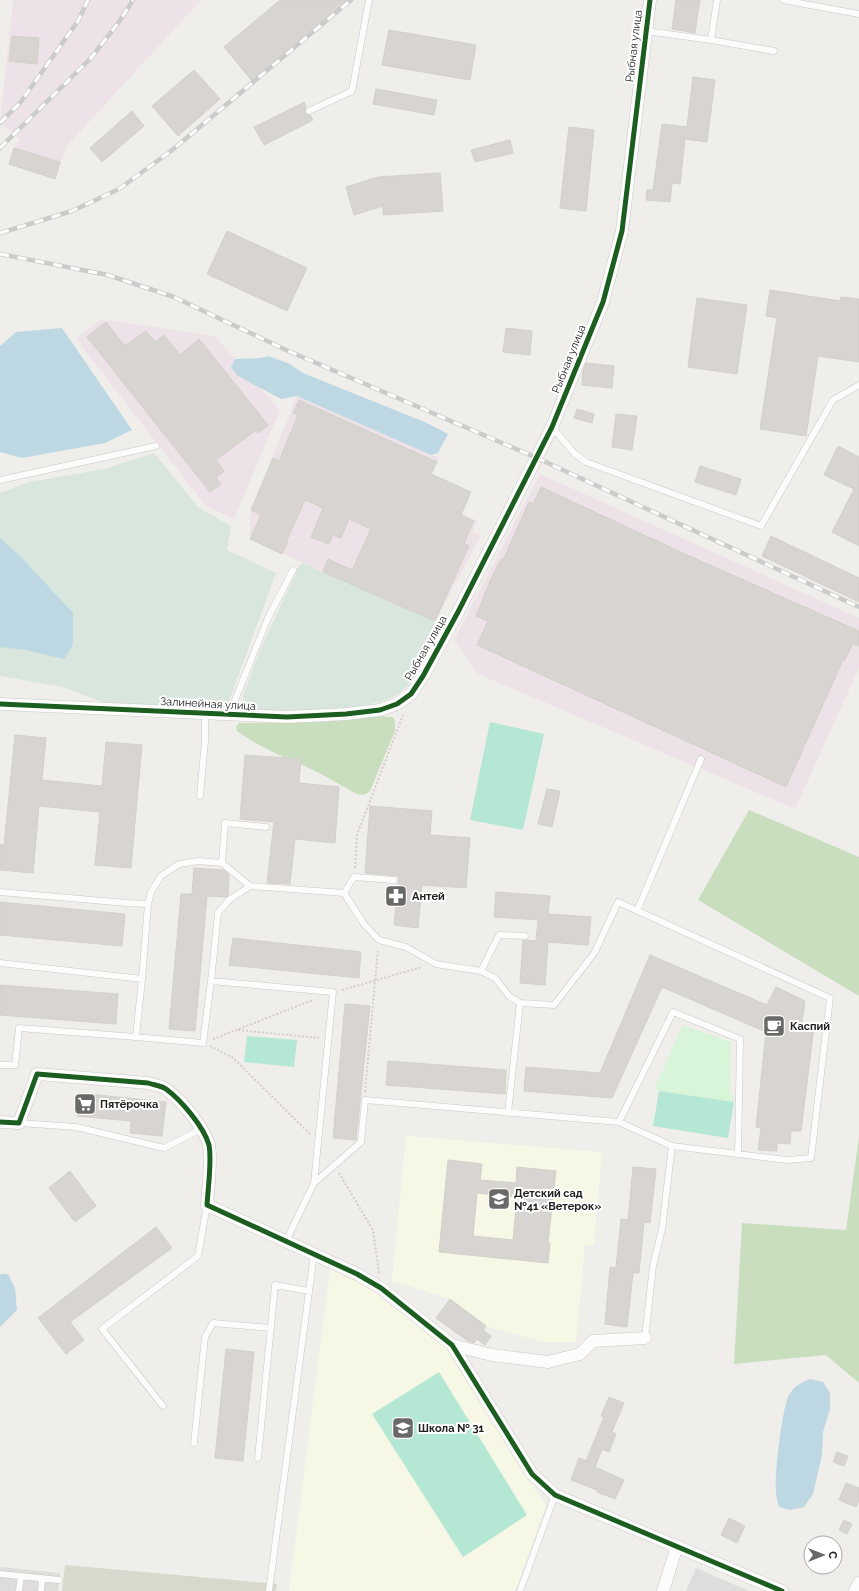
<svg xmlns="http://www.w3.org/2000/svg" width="859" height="1591" font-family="Raleway,sans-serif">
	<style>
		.residential { fill: #dfdddb }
		.industrial { fill: #ede2e8 }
		.education { fill: #f7f7e6 }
		.construction { fill: #d8d9cc }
		.forest { fill: #c8debf }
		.wetland { fill: #d8e6de }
		.park { fill: #d8f5da }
		.pitch { fill: #b5e7d5 }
		.water { fill: #bed8e3 }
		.building { fill: #d7d4d1; stroke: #d3d0cb; fill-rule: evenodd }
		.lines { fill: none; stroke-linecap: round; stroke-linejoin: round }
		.service-casing { stroke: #c8c8c6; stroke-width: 7 }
		.minor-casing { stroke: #c8c8c6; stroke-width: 13 }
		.path { stroke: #d8cbc8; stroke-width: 2; stroke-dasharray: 2 2; stroke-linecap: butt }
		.service { stroke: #fdfcfc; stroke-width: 6 }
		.minor { stroke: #fdfcfc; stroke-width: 12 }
		.rail-casing { stroke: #cbcbcb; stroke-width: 4.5 }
		.rail { stroke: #fff; stroke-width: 3; stroke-dasharray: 9; stroke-linecap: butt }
		.cycleway-casing { stroke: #fff; stroke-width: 8 }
		.cycleway { stroke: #1b5e20; stroke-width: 5 }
		.labels { text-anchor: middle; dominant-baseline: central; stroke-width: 4; stroke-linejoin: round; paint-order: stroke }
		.street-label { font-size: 11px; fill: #212121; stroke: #fff }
		.poi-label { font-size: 11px; font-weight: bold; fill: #212121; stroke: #fff; text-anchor: start }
	</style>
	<rect width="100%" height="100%" fill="#f0eeea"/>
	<!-- residential -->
	<path class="residential" d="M0,1567L60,1573L58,1591H0Z
		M696,1568L749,1591H686Z"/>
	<!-- industrial -->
	<path class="industrial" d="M13,0H201L67,146L55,179L9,164L14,148L20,139L0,123Z
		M101,319L215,336L280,410L234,519L206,506L76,339Z
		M297,396L439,458L422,496L478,521L473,531L481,536L435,621L250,539L251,510Z
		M540,474L859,618V668L795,809L478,674L454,640Z"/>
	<!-- education -->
	<path class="education" d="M406,1136L602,1152L594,1245H585L576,1342H543L486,1326L450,1299L392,1281Z
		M330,1269L353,1279L377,1294L447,1349L546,1506L515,1591H289Z"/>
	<!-- construction -->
	<path class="construction" d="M65,1565L277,1584L276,1591H62Z"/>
	<!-- forest -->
	<path class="forest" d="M375,716L393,717L395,721V731L370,791L364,795L357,794C342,786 326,776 311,769C285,758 259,747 237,731L236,727L239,723C285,723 330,723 375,716Z
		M749,810L859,857V996L698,900Z
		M859,1137V1383L826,1355L734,1364L742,1223L846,1230Z"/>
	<!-- wetland -->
	<path class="wetland" d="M154,453L198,507L231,526L227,550L276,573L229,701L226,705L221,707H160L107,704L63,687L0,676V493L29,482L104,469Z
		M303,563L435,621C428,642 418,681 398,694C373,710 309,711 278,710C269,710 256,712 248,707C243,704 243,699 244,693L261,648L299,566Z"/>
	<!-- park -->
	<path class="park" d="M683,1025L731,1042L730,1092L733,1096L734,1102L659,1091L655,1087Z"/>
	<!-- pitch -->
	<path class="pitch" d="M490,722L544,734L523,830L470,820Z
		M247,1036L297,1040L294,1067L244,1062Z
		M659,1091L734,1102L728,1138L653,1126Z
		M439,1372L527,1515L463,1557L372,1414Z"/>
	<!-- water -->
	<path class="water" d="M62,328L132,430L105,443L22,458L0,452V346L16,332Z
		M268,356L288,363L303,373L427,423L448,434L438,453L431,455L297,396L281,399L238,376L231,367L235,359L261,358Z
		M0,538L22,558L73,613V645L64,659L26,650L0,647Z
		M1,1274H8L15,1288L17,1310L0,1327V1276Z
		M810,1379L823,1382L830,1393V1409L823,1432L822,1455L813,1494L804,1507L790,1510L779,1507C778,1502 776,1497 776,1492C774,1477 782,1407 789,1395C794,1386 800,1383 810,1379Z"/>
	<!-- building -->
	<path class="building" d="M280,0H349L252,81L224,47Z
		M676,0H700L695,33L672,29Z
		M389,30L476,45L470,80L382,65Z
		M12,36L39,38L37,64L9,61Z
		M194,70L220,99L178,136L152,106Z
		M693,77L715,80L707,142L685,139L680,184L672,183L670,202L646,200L647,190H653L662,124L687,127Z
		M376,89L437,100L434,115L373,104Z
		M304,102L306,107L305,110V113L310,115L313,120L264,145L254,127Z
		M132,111L144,126L102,162L90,148Z
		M569,127L594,130L586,211L560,208Z
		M510,140L513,153L475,162L471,150Z
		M14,148L60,162L55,179L9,164Z
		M440,173L443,211L383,215V206L354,215L346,187L378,177Z
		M227,231L307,268L287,311L207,274Z
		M770,290L840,301L841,297L859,299V362L818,356L806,436L760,429L777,318L766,316Z
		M697,298L747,305L737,374L688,367Z
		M106,322L125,346L146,331L155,342L164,335L180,355L199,339L268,425L258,433L256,430L216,460L224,471L216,478L221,484L210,492L87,337Z
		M506,328L532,331L530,355L503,352Z
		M586,363L614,366L612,388L582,385L583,371Z
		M299,400L437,462L431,474L471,492L461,515L474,521L464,543L469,546L435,621L323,572L328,559L352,570L371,529L349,519L341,538L333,535L329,544L311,537L323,508L305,500L286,542H288L282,554L250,539L261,515L251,510L273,458L279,461L298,415L293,413Z
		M577,409L594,414L592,423L574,418Z
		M616,414L637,416L632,450L612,447Z
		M838,446L859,457V546L832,532L854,489L824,475Z
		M700,466L741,479L736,495L695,482Z
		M541,487L685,554L859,631V646L853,643L845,660H843L786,787L477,645L488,621L476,616L490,581L501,559L503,560L529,502L533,504Z
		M771,536L859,578V602L762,556Z
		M15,735L46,738L42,780L102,786L106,742L142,745L131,868L95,865L100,812L39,806L33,873L0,870V844L4,845Z
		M245,755L301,759L299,783L339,787L335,843L295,839L290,884L267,883L274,822L240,819Z
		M547,789L560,791L552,827L538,824Z
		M370,806L432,811L430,835L470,838L466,888L422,885L418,928L394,925L399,876L365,873Z
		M194,868L224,870L229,875L228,896L226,897L207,896L195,1031L169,1029L181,894H192Z
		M496,892L550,896L548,914L591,917L588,945L548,942L545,985L520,983L523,940L536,941L538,920L494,917Z
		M0,902L125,914L122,946L0,935Z
		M233,938L361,952L359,978L229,965Z
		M650,955L767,1005L776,987L805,1001L802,1023L814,1027L801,1131H791L790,1144L777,1143V1151L758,1150L761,1128L756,1127L766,1032L662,987L612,1098L524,1091L526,1067L600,1073Z
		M0,985L118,994L116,1024L0,1015Z
		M345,1004L370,1006L356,1140L333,1138Z
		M388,1061L506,1070L505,1094L386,1085Z
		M79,1093L166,1102L162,1136L130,1133L131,1121L77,1116Z
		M448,1160L482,1164L480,1180L516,1183L517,1167L556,1171L548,1243H550L548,1263L439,1252ZM477,1193L517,1197L513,1240L473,1236Z
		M633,1167L656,1169L650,1223L644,1222L639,1273H633L627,1327L605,1324L610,1267L616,1268L621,1219L628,1220Z
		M70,1171L96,1206L75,1222L49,1188Z
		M156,1227L172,1248L70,1322L84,1340L66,1354L38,1318Z
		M450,1299L486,1326L483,1330L491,1336L485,1345L477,1339L474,1343L468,1341L436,1318Z
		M226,1349L254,1352L243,1461L215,1458Z
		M609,1397L624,1403L612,1432L616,1434L609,1452L602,1449L595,1467L624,1480L615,1499L597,1492V1490L571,1480L579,1458L586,1461L604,1417L601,1416Z
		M837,1452L848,1456L844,1466L833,1462Z
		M846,1483L859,1488V1500L856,1507L839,1500Z
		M729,1518L745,1526L737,1543L721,1535Z
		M844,1520L852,1524L847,1534L839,1530Z"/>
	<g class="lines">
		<!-- service casing -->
		<g class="service-casing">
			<path id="service" d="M783,0L859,14
				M646,31L711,40L717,0
				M711,40L774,51
				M309,111L352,91L369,0
				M552,427L575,454L586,462L761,526L833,400L859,385
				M0,480L156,446
				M229,715L268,618L293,570
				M200,796L205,741V714
				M222,863L225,823L266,827
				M0,892L127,903L148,904
				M344,893L354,877L394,880
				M637,911L701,759
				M0,963L142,979L148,904L151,892L161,876L179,864L199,861L222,863L250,886L344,893L364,924L379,940L406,947L436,964L481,971L495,978L509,996L520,1003L554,1005L595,952L618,902L830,998L811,1158L787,1160L738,1154
				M481,971L499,935L525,936
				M211,981L218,913L229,900L250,886
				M136,1037L203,1043L211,981L333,992L314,1183
				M0,1065H15L19,1028L136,1037L142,979
				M508,1113L520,1003
				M619,1122L673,1012L740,1039L738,1154L672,1146
				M19,1123L76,1127L164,1148L201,1129
				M286,1241L314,1183L361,1142L365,1100L619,1122L672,1146L662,1229L653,1266L645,1338
				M163,1406L102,1329L198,1256L207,1205
				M194,1443L205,1337L213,1323L271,1328
				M258,1458L275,1285L309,1291
				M0,1574L59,1580
				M19,1591L21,1576
				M41,1591L42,1578
				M269,1591L314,1254
				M520,1591L555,1495"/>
		</g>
		<!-- minor casing -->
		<g class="minor-casing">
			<path id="minor" d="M0,704L287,717L346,714L380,710L397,704L411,694L423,676L458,612L552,427L603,302L622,231L650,0
				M0,1122L19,1123L37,1074L148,1083C154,1085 162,1086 166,1089C181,1100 204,1127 209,1145C212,1161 208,1188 207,1205L357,1274L381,1288L452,1345L532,1474L555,1495L782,1591
				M452,1345L492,1355L548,1362L580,1354L593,1341L645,1338
				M663,1591L677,1546
				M855,1591L859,1583"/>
		</g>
		<!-- path -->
		<path class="path" d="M355,868L357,835L403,715
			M342,990L422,967
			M238,1030L319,1038
			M213,1039L313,1000
			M210,1046L233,1058L310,1134
			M365,1092L378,949
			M339,1173L373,1230L379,1273"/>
		<!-- service -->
		<use href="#service" class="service"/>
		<!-- minor -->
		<use href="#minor" class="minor"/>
		<!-- rail casing -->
		<g class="rail-casing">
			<path id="rail" d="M0,123L20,103L78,21L88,0
				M0,148L91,58L119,22L133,0
				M0,233L72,211L119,189L171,151L351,0
				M0,254L108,275L174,297L286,350L537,458L859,607"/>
		</g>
		<!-- rail -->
		<use href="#rail" class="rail"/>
		<!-- cycleway casing -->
		<g class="cycleway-casing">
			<path id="cycleway" d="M0,704L287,717L346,714L380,710L397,704L411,694L423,676L458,612L552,427L603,302L622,231L650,0
				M0,1122L19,1123L37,1074L148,1083C154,1085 162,1086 166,1089C181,1100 204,1127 209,1145C212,1161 208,1188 207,1205L357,1274L381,1288L452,1345L532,1474L555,1495L782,1591"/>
		</g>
		<!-- cycleway -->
		<use href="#cycleway" class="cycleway"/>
	</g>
	<!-- icons -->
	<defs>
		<g id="pharmacy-square" transform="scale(1.15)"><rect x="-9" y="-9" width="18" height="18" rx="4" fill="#696967" stroke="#fff"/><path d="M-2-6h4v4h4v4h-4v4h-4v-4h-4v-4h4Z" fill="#fff"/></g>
		<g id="cafe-square" transform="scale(1.15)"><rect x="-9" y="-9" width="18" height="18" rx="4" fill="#696967" stroke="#fff"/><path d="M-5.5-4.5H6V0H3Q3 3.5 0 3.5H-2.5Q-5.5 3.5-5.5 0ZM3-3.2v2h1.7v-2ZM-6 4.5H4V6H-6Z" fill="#fff"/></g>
		<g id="supermarket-square" transform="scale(1.15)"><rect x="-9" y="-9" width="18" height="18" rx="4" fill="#696967" stroke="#fff"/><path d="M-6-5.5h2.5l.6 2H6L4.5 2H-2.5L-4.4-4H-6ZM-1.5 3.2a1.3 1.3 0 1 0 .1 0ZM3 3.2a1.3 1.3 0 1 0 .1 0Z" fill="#fff"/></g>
		<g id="school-square" transform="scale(1.15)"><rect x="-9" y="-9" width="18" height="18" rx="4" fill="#696967" stroke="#fff"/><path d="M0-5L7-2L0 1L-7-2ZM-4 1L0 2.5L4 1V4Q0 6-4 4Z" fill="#fff"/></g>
	</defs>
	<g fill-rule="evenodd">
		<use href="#pharmacy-square" x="396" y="896"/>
		<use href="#cafe-square" x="774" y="1026"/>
		<use href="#supermarket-square" x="85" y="1104"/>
		<use href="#school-square" x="499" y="1199"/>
		<use href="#school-square" x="403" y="1428"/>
	</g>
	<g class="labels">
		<!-- street labels -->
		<g class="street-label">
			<text transform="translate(634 46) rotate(-83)">Рыбная улица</text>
			<text transform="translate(569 359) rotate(-68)">Рыбная улица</text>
			<text transform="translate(426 648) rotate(-60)">Рыбная улица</text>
			<text transform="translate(208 704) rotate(3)">Залинейная улица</text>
		</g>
		<!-- poi labels -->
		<g class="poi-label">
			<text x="412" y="896">Антей</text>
			<text x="790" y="1026">Каспий</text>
			<text x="100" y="1104">Пятёрочка</text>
			<text x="514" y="1193">Детский сад<tspan x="514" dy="13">№41 «Ветерок»</tspan></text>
			<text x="418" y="1428">Школа № 31</text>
		</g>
	</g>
	<!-- north arrow -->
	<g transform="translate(823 1555) rotate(90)"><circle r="19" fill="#ffffff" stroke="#a6a6a6"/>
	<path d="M0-3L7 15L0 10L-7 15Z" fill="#696967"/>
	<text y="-6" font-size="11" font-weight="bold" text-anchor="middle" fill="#212121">С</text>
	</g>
</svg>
